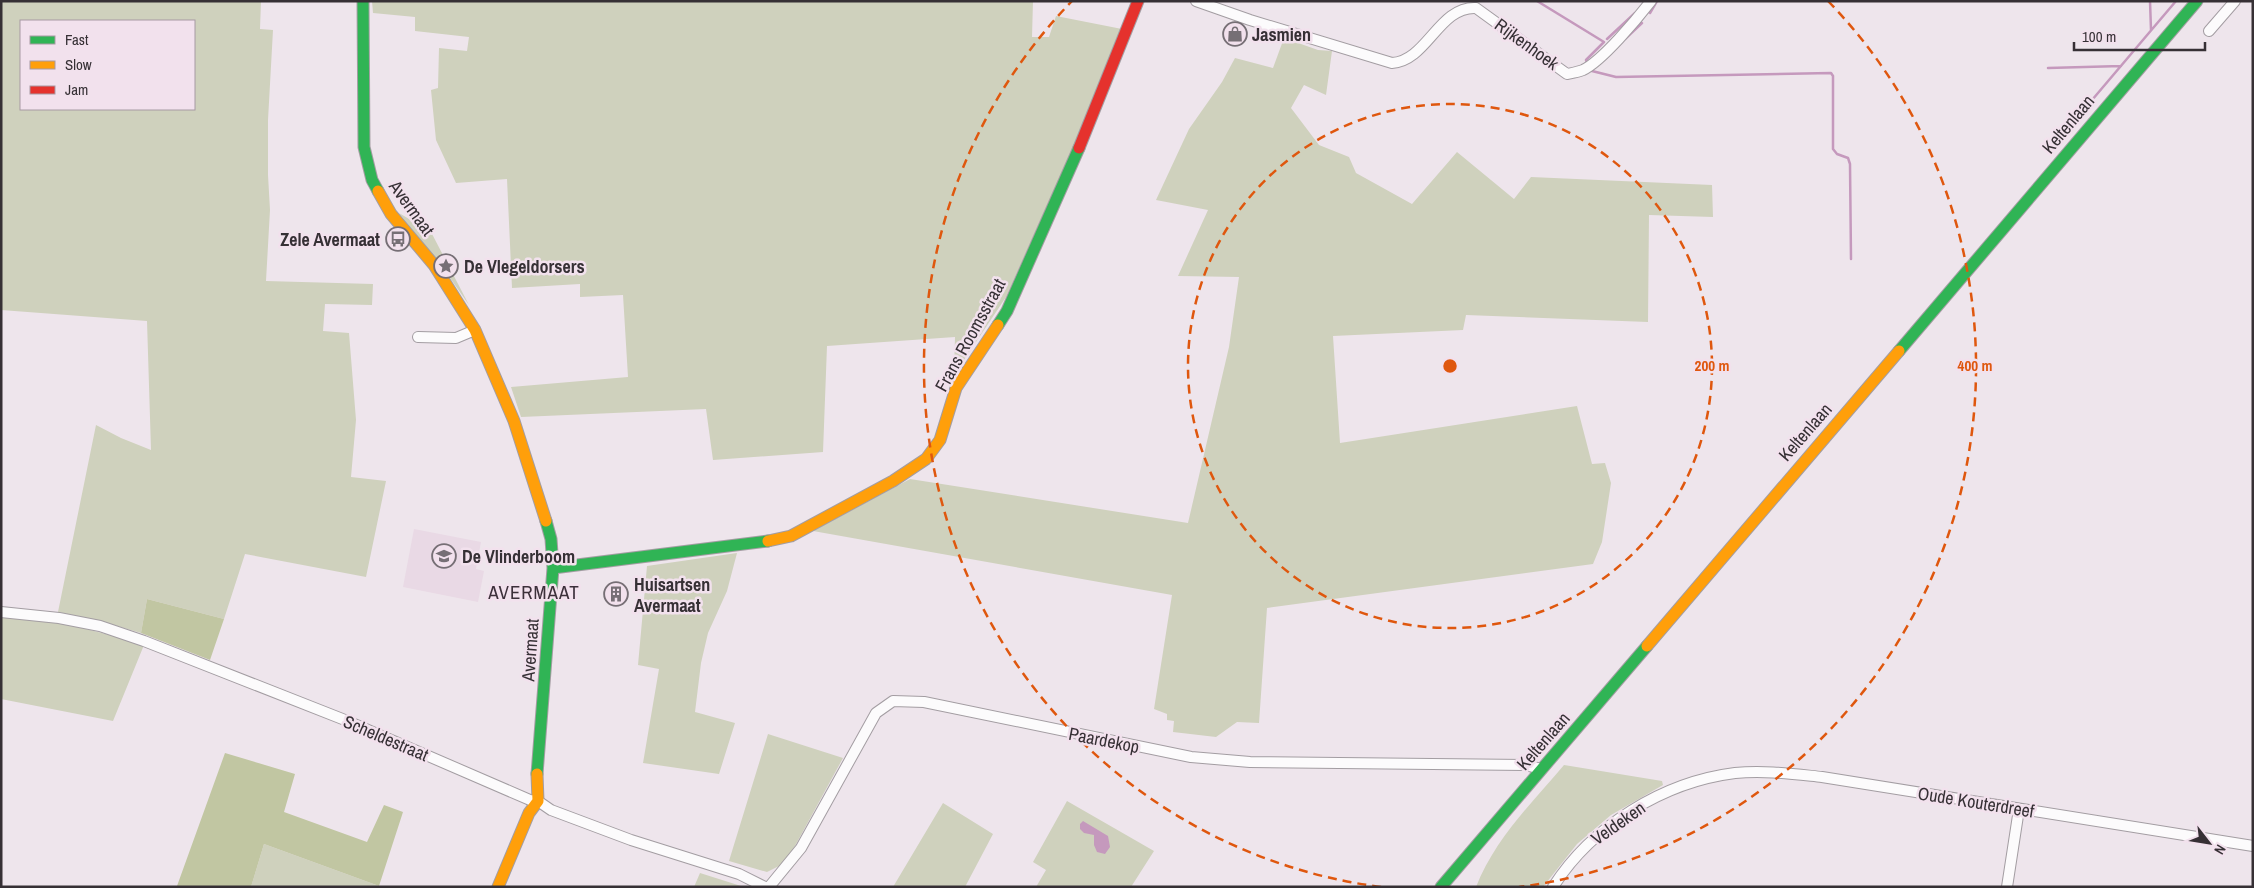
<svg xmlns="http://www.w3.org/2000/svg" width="2254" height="888" font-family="'Archivo Narrow',sans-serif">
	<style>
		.built { fill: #e9d9e5 }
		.green { fill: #cfd1bd; fill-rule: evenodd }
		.forest { fill: #c1c6a2 }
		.water { fill: #c599bd }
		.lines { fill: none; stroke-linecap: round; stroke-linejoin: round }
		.stream { stroke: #c599bd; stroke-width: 2.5 }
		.street-casing { stroke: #a39da2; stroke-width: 12 }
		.fast-casing { stroke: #a39da2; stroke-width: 13 }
		.slow-casing { stroke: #a39da2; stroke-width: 13 }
		.jam-casing { stroke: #a39da2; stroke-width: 13 }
		.street { stroke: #fcfbfc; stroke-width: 10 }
		.fast { stroke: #30b455; stroke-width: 11 }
		.slow { stroke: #ff9f0a; stroke-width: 11 }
		.jam { stroke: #e5322d; stroke-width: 11 }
		.ring { fill: none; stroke: #df570e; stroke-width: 2.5; stroke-dasharray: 9 6 }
		.labels { text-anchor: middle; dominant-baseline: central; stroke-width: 5; stroke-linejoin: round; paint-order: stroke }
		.poi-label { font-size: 18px; font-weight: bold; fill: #363035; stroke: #f2e1ed; text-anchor: start }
		.street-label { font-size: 18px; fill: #363035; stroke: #f2e1ed }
		.neighbourhood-label { font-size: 19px; letter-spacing: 1px; fill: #3c303a; stroke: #f2e1ed }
		.centre { fill: #df570e; stroke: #f2e1ed; stroke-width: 2.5 }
		.ring-label { font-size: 15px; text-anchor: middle; font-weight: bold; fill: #df570e; stroke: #f2e1ed; stroke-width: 5; stroke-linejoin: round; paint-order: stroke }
	</style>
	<rect width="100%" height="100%" fill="#eee5ec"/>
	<!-- built -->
	<path class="built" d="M414,529L481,542L476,569L484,571L478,602L403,587Z"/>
	<!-- green -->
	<path class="green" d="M1,1H261L260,29L273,30L268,120V175L270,210L266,281L373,284L372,305L325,304L323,331L349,333L356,420L351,477L386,481L366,577L245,554L224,619L147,599L141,633L100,621L58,612L96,425L121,438L151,450L147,321L1,310ZM21,21H194V109H21Z
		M372,1H1033L1032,37H1049L1056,16L1122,29L1081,130L1006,297L954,375L955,337L827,346L823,452L713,460L706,409L521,417L511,387L628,377L623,295L580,297V284L512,288L507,179L456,183L436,140L431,90L438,88L439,48L467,51L469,37L415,31V17L373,13Z
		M1284,38L1318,50L1332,51L1326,95L1304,85L1291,108L1319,145L1349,157L1356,173L1412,204L1457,152L1514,199L1531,177L1712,185L1713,217L1649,215L1648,322L1466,315L1463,330L1333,336L1340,443L1577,406L1592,464L1605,463L1611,483L1602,542L1593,564L1267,608L1259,723L1237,722L1216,737L1173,732L1174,721L1167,720V714L1154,709L1172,595L813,531L910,479L1188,523L1229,347L1239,277L1178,276L1208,210L1156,200L1189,129L1222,82L1235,58L1273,68Z
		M399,213L431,232L469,305L441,265Z
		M737,553L727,591L708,633L701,663L695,712L735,723L719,774L643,763L659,669L638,665L647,566Z
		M1,617C52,618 96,631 144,645L113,721L1,699Z
		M768,734L843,758L789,857L779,866L767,872L729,861Z
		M1564,765L1662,781L1663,785L1611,815L1577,844L1543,887H1476C1495,839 1531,804 1564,765Z
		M1067,801L1154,851L1131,887H1036L1046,870L1033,862Z
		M943,803L993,834L965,887H893Z
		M264,844L379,886V887H251Z
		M700,873L741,886L742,887H694Z"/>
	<!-- forest -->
	<path class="forest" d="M147,599L224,619L210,660L141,633Z
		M225,753L295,774L284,812L367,842L384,805L403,812L379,886L264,844L251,887L177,886Z"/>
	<!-- water -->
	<path class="water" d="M1083,821L1108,836L1110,847L1105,854L1097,852L1094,845V835L1084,833L1080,829V824Z"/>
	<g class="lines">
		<!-- stream -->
		<path class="stream" d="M1537,1L1604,42L1586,60L1587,63
			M2150,1L2151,30
			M1650,13L1657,1
			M1607,39L1635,13
			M1625,39L1642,23
			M2048,68L2121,66
			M1592,71L1616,77L1831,73L1833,76V149L1837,154L1848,158L1850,164L1851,259
			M2081,113L2176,1"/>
		<!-- street casing -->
		<g class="street-casing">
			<path id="street" d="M1196,1L1250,20L1392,63C1427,61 1439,6 1476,8L1567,74C1572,73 1578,72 1583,70C1602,61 1637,19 1651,1
				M2209,31L2235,1
				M418,337L456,338L475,330
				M1,612L59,618L100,626L144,641L345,720L530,800L538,801L551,810L631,840L739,874L765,887
				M769,887L801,848L876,713L893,701L924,702L1191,757L1250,762L1525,765L1542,769
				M1553,887C1592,826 1663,782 1735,773C1764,770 1793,774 1822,777L2253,846
				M2007,887L2019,809"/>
		</g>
		<!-- fast casing -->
		<g class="fast-casing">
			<path id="fast" d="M363,1L364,147L372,180L378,191
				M998,325L1007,311L1079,148
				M1899,351L2197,1
				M553,568L768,541
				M537,774L553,568L551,539L546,521
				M1441,887L1647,646"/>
		</g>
		<!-- slow casing -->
		<g class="slow-casing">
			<path id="slow" d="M378,191L391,214L434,265L475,330L514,421L546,521
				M768,541L791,536L893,481L926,459L940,440L956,388L998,325
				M1647,646L1899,351
				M498,887L529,813L538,801L537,774"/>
		</g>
		<!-- jam casing -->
		<g class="jam-casing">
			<path id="jam" d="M1079,148L1138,1"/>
		</g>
		<!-- street -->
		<use href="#street" class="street"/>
		<!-- fast -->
		<use href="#fast" class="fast"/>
		<!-- slow -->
		<use href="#slow" class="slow"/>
		<!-- jam -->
		<use href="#jam" class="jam"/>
	</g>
	<!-- distance rings -->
	<g class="ring">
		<circle cx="1450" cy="366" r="262"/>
		<path d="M1381 887A525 525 0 0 1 1072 1M1828 1A525 525 0 0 1 1519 887"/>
	</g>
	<!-- icons -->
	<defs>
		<g id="shop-ring" transform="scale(1.25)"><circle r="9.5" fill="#f2e1ed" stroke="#766f75" stroke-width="1.5"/><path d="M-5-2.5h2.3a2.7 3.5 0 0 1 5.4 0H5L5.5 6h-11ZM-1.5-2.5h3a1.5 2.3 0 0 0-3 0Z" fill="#766f75"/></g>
		<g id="bus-ring" transform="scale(1.25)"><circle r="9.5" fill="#f2e1ed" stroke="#766f75" stroke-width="1.5"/><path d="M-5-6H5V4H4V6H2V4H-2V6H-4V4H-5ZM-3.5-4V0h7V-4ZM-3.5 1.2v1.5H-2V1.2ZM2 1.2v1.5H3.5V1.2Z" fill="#766f75"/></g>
		<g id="sight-ring" transform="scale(1.25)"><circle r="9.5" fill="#f2e1ed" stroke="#766f75" stroke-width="1.5"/><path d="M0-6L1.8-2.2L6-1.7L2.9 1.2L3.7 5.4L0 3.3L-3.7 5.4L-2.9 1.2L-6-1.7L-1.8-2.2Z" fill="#766f75"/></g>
		<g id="school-ring" transform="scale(1.25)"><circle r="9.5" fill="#f2e1ed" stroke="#766f75" stroke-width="1.5"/><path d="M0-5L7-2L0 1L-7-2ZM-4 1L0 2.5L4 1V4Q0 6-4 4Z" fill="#766f75"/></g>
		<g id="building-ring" transform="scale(1.25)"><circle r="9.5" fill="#f2e1ed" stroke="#766f75" stroke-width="1.5"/><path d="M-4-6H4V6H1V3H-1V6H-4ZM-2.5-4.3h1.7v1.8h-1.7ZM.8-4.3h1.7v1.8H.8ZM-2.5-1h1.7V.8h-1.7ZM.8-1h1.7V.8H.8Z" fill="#766f75"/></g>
	</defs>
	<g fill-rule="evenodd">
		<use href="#shop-ring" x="1235" y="34"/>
		<use href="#bus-ring" x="398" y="239"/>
		<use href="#sight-ring" x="446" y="266"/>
		<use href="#school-ring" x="444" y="556"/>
		<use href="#building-ring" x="616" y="594"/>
	</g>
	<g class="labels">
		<!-- poi labels -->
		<g class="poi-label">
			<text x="1252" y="34">Jasmien</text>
			<text x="380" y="239" text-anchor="end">Zele Avermaat</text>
			<text x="464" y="266">De Vlegeldorsers</text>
			<text x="462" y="556">De Vlinderboom</text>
			<text x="634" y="584">Huisartsen<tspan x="634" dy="21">Avermaat</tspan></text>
		</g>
		<!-- street labels -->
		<g class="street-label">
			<text transform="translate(1527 44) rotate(36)">Rijkenhoek</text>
			<text transform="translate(2068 124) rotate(-50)">Keltenlaan</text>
			<text transform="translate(412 208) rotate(54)">Avermaat</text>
			<text transform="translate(970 335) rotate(-61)">Frans Roomsstraat</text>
			<text transform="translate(1805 432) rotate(-49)">Keltenlaan</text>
			<text transform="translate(530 650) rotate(-86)">Avermaat</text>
			<text transform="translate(386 738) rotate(23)">Scheldestraat</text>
			<text transform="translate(1104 740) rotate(11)">Paardekop</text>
			<text transform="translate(1543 741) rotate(-49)">Keltenlaan</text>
			<text transform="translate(1976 802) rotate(9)">Oude Kouterdreef</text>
			<text transform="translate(1618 823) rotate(-35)">Veldeken</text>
		</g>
		<!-- neighbourhood labels -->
		<g class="neighbourhood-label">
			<text x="534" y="592">AVERMAAT</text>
		</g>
	</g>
	<circle cx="1450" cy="366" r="8" class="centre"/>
	<g class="ring-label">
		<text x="1712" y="371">200 m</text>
		<text x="1975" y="371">400 m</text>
	</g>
	<!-- border -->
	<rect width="2254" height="888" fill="none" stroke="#363035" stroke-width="5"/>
	<!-- legend -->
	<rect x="20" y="20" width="175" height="90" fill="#f2e1ed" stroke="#a79aa3"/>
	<rect x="30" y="36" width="25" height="8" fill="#30b455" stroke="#a79aa3"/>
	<text x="65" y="45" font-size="15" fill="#363035">Fast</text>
	<rect x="30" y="61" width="25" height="8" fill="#ff9f0a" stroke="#a79aa3"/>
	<text x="65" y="70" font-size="15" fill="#363035">Slow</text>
	<rect x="30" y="86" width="25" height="8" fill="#e5322d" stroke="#a79aa3"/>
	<text x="65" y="95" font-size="15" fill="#363035">Jam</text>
	<!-- north arrow -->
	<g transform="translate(2209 843) rotate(121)" stroke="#f2e1ed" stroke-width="4" paint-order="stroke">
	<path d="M0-4L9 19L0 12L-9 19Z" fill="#363035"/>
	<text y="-8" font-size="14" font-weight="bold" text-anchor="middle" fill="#363035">N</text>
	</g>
	<!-- scale -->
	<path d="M2074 42v8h131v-8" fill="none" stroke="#363035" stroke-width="2.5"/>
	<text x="2082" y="42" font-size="15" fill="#363035" stroke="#f2e1ed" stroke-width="4" paint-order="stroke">100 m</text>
</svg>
